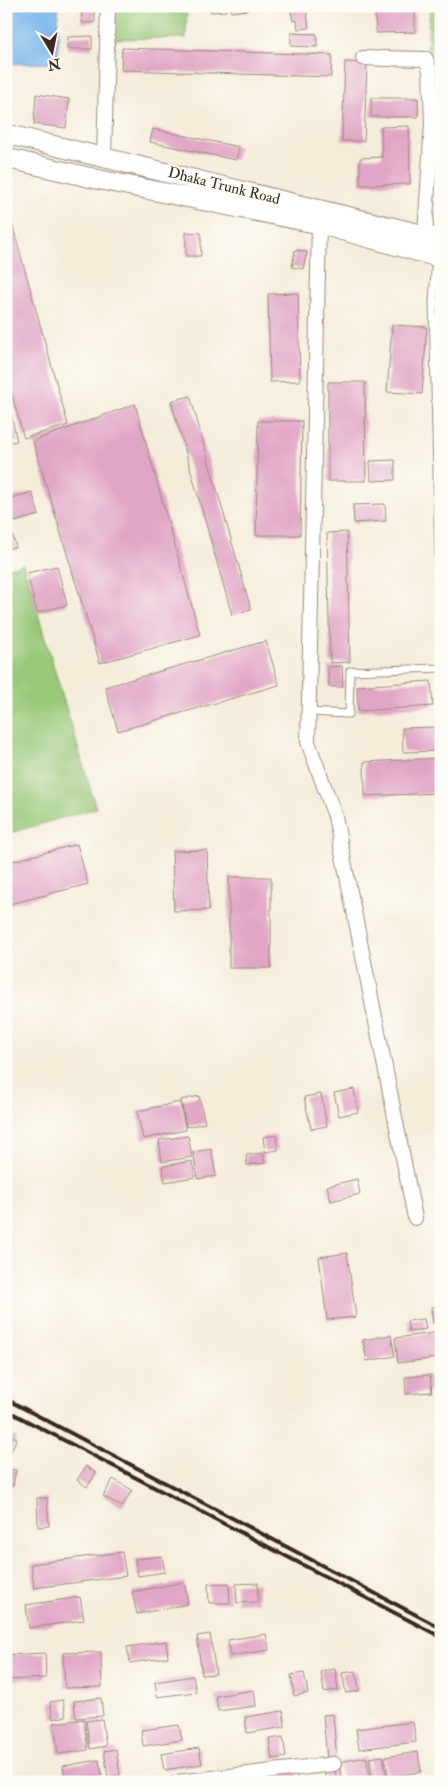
<svg xmlns="http://www.w3.org/2000/svg" width="447" height="1788" font-family="'IM FELL Double Pica',serif">
	<style>
		.green { fill: #98c878; stroke: #6a794b }
		.water { fill: #77b5ea; stroke: #597084 }
		.building { fill: #e1a5c5 }
		.lines { fill: none; stroke-linecap: round; stroke-linejoin: round }
		.lane-casing { stroke: #988c7c; stroke-width: 9 }
		.street-casing { stroke: #988c7c; stroke-width: 16 }
		.secondary-casing { stroke: #988c7c; stroke-width: 21 }
		.lane { stroke: #fff; stroke-width: 7 }
		.street { stroke: #fff; stroke-width: 14 }
		.secondary { stroke: #fff; stroke-width: 19 }
		.rail { stroke: #3b2a1e; stroke-width: 4 }
		.labels { text-anchor: middle; dominant-baseline: central; stroke-width: 4; stroke-linejoin: round; paint-order: stroke }
		.street-label { font-size: 15px; fill: #3b2a1e; stroke: #fdfcf7 }
	</style>
	<rect width="100%" height="100%" fill="#fdfcf7"/>
	<filter id="ink" filterUnits="userSpaceOnUse"><feTurbulence type="fractalNoise" baseFrequency=".02" numOctaves="2"/><feDisplacementMap in="SourceGraphic" scale="10" xChannelSelector="R" yChannelSelector="G"/><feConvolveMatrix kernelMatrix="1 2 1 2 8 2 1 2 1" color-interpolation-filters="sRGB"/></filter>
	<filter id="wash" filterUnits="userSpaceOnUse"><feTurbulence type="fractalNoise" baseFrequency=".0096" numOctaves="4" result="noise"/><feDisplacementMap in="SourceGraphic" scale="20" xChannelSelector="R" yChannelSelector="G"/><feGaussianBlur stdDeviation="1.12" result="paint"/><feColorMatrix in="noise" values="0 0 0 0 0 0 0 0 0 0 0 0 0 0 0 0 0 1.4 0 .05"/><feComposite in="paint" operator="in"/></filter>
	<g filter="url(#wash)">
		<rect width="100%" height="100%" fill="#f5edda"/>
		<!-- green -->
		<path class="green" d="M114,6H187L186,38L113,39Z
			M430,6H441V100L424,99Z
			M23,564L96,808L6,834V569Z"/>
		<!-- water -->
		<path class="water" d="M6,6H58V63L6,64Z"/>
		<g id="blocks">
			<!-- building -->
			<path class="building" d="M81,6H94L95,22L82,23Z
				M190,6H205V8L190,9Z
				M210,6H226V11L211,12Z
				M231,6H248L249,10L231,12Z
				M290,6H306L309,28L298,29L297,20L293,21Z
				M415,11V32L376,33L375,13Z
				M291,33L317,34V47L291,46Z
				M92,36V49H67L68,37Z
				M122,48L332,55L331,77L121,70Z
				M345,62L367,63L364,141H342Z
				M36,94L69,99L66,128L34,124Z
				M371,98H418V117H371Z
				M409,126L410,184L360,185V158L382,157L381,127Z
				M153,129L239,147L236,160L150,142Z
				M9,213L68,425L24,438L6,375V214Z
				M186,232L201,233V256H186Z
				M295,250L307,252L303,269L292,267Z
				M298,293L300,381L270,382L268,294Z
				M392,325L427,327L422,394L387,392Z
				M328,382H365L366,481H328Z
				M190,396L251,609L232,615L171,401Z
				M135,404L200,635L100,663L33,441Z
				M11,415L17,441L6,443V416Z
				M258,421H302L300,535H256Z
				M395,460V480L371,481L370,461Z
				M32,492L39,515L14,522L7,499Z
				M385,504L386,521L354,523L353,505Z
				M6,513L16,547L6,549Z
				M347,532L350,662L330,663L327,533Z
				M57,566L67,605L37,613L27,573Z
				M266,641L279,685L118,731L105,687Z
				M342,666L343,687H329L328,667Z
				M431,681L433,706L358,711L357,686Z
				M441,727V751L403,752L402,728Z
				M441,758V793L365,796L364,762Z
				M77,844L88,884L6,905V863Z
				M207,850L209,910L174,911L172,851Z
				M229,877H271V968H229Z
				M354,1089L358,1112L339,1116L334,1093Z
				M321,1094L327,1126L311,1129L304,1097Z
				M199,1096L205,1123L186,1127L181,1100Z
				M180,1102L186,1130L143,1139L137,1111Z
				M276,1135L278,1150L265,1152L263,1137Z
				M188,1136L192,1157L162,1162L159,1140Z
				M211,1149L216,1176L198,1179L193,1152Z
				M263,1153L265,1163L247,1165L246,1155Z
				M441,1155V1183H440L435,1156Z
				M192,1161L195,1177L165,1182L162,1166Z
				M357,1179L360,1194L331,1201L327,1186Z
				M347,1253L356,1317L327,1320L319,1257Z
				M435,1285H441V1302H438Z
				M441,1306V1321L433,1323L431,1307Z
				M424,1319L426,1329L409,1332L407,1321Z
				M434,1333L437,1358L398,1363L395,1338Z
				M391,1335L395,1356L367,1361L363,1340Z
				M430,1375L432,1392L406,1394L405,1377Z
				M6,1433L17,1438L10,1453L6,1452Z
				M86,1466L96,1473L87,1487L77,1480Z
				M6,1468L16,1470L13,1486L6,1485Z
				M113,1479L132,1490L122,1507L103,1496Z
				M37,1498H47L49,1526L38,1527Z
				M122,1552L126,1576L34,1588L31,1564Z
				M162,1556L165,1572L138,1576L135,1559Z
				M184,1582L188,1604L137,1614L132,1592Z
				M229,1583L230,1603H209L208,1584Z
				M258,1583V1602L237,1603L236,1584Z
				M80,1597L84,1620L29,1628L26,1605Z
				M210,1634L216,1674L202,1675L197,1636Z
				M266,1634L269,1650L230,1656L228,1640Z
				M166,1641L168,1657L130,1663L127,1647Z
				M101,1652L102,1687L65,1688L63,1653Z
				M45,1653L46,1678L6,1680V1655Z
				M335,1669L338,1690L324,1692L321,1671Z
				M356,1671L359,1691L346,1693L342,1673Z
				M304,1673L308,1693L294,1696L291,1675Z
				M193,1676L196,1692L157,1697L155,1682Z
				M254,1690L256,1706L218,1711L216,1696Z
				M101,1698L103,1716L76,1718L74,1701Z
				M63,1700L66,1716L53,1719L50,1702Z
				M283,1711L285,1727L247,1733L245,1717Z
				M333,1714L337,1760H327L323,1715Z
				M84,1719L88,1750L58,1754L54,1723Z
				M102,1719L106,1746L90,1749L86,1721Z
				M413,1722L416,1742L359,1749L356,1729Z
				M179,1725L182,1740L143,1746L141,1730Z
				M283,1737L286,1757L272,1759L269,1739Z
				M199,1748L202,1764L164,1770L161,1754Z
				M116,1749L120,1775L108,1777L104,1751Z
				M418,1752L421,1772L388,1777L385,1757Z
				M383,1756L386,1777L372,1779L369,1758Z
				M366,1757L371,1782H342L339,1762Z
				M99,1760L102,1775L66,1781L63,1766Z
				M335,1769L337,1782H326L324,1771Z
				M296,1770L298,1782H259L258,1776Z"/>
		</g>
	</g>
	<g filter="url(#ink)">
		<use href="#blocks" fill-opacity="0" stroke="#988c7c" stroke-width="1"/>
		<g class="lines">
			<!-- lane casing -->
			<g class="lane-casing">
				<path id="lane" d="M433,302L436,257
					M441,304L433,302L441,643
					M309,712L349,714L350,671L441,668"/>
			</g>
			<!-- street casing -->
			<g class="street-casing">
				<path id="street" d="M363,58L390,59
					M382,58L426,59L430,71L432,123L425,235
					M104,157L108,6
					M319,224L308,742L335,816L415,1218
					M177,1782L334,1764"/>
			</g>
			<!-- secondary casing -->
			<g class="secondary-casing">
				<path id="secondary" d="M6,134L441,239
					M6,158L101,180L319,224L441,258"/>
			</g>
			<!-- lane -->
			<use href="#lane" class="lane"/>
			<!-- street -->
			<use href="#street" class="street"/>
			<!-- secondary -->
			<use href="#secondary" class="secondary"/>
			<!-- rail -->
			<path class="rail" d="M6,1399L441,1628
				M6,1410L441,1637"/>
		</g>
	</g>
	<g class="labels">
		<!-- street labels -->
		<g class="street-label">
			<text transform="translate(224 186) rotate(14)">Dhaka Trunk Road</text>
		</g>
	</g>
	<!-- margin -->
	<rect width="447" height="1788" fill="none" stroke="#fdfcf7" stroke-width="25"/>
	<!-- north arrow -->
	<g transform="translate(52 52) rotate(170)" stroke="#fdfcf7" stroke-width="4" paint-order="stroke">
	<path d="M0-4L9 19L0 12L-9 19Z" fill="#3b2a1e"/>
	<text y="-8" font-size="14" font-weight="bold" text-anchor="middle" fill="#3b2a1e">N</text>
	</g>
</svg>
